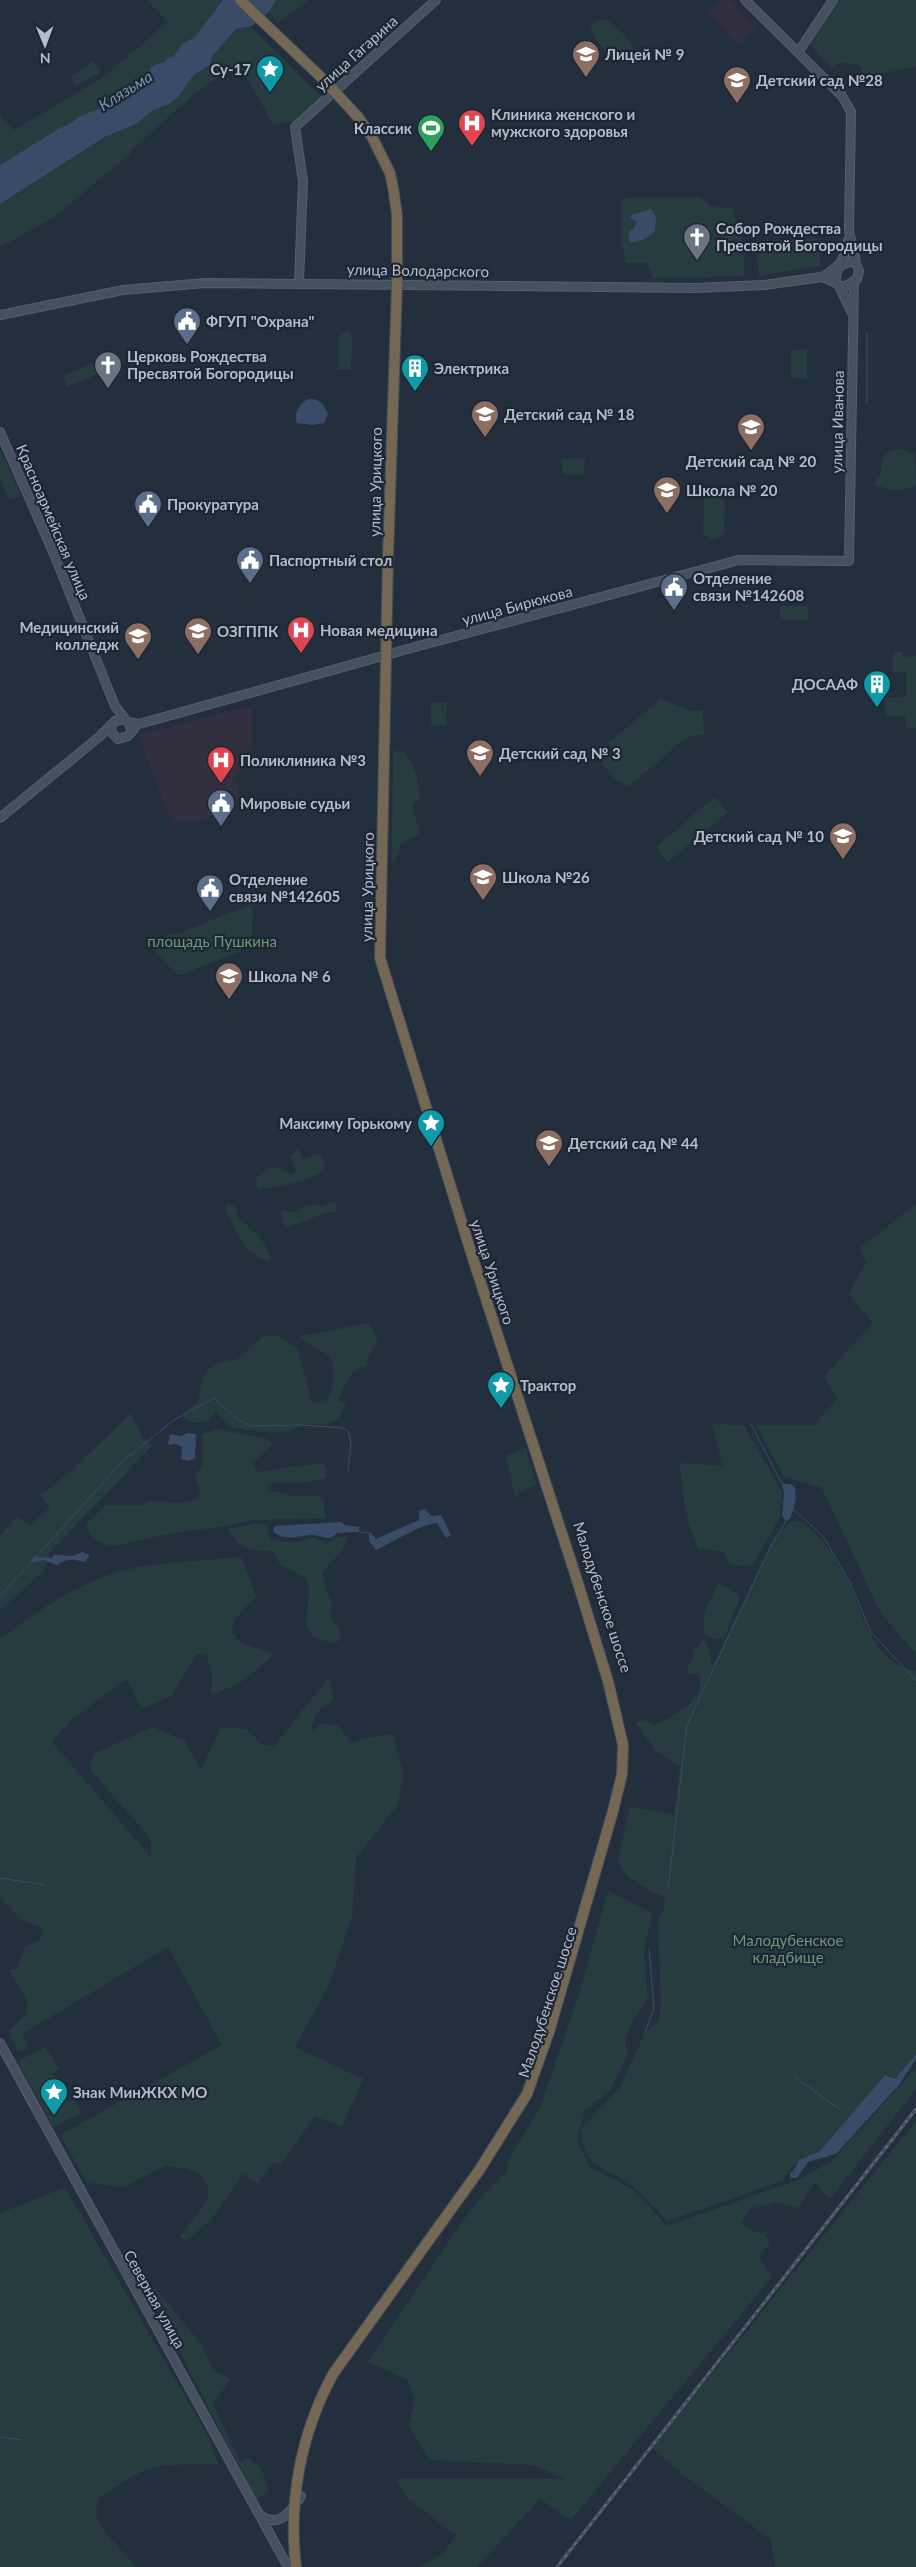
<svg xmlns="http://www.w3.org/2000/svg" width="916" height="2567" font-family="Lato,sans-serif">
	<style>
		.medical { fill: #32303f }
		.green { fill: #263c3f }
		.water { fill: #394c67 }
		.lines { fill: none; stroke-linecap: round; stroke-linejoin: round }
		.stream { stroke: #394c67; stroke-width: 1 }
		.secondary-casing { stroke: #565f6c; stroke-width: 10 }
		.highway-casing { stroke: #434c59; stroke-width: 12 }
		.secondary { stroke: #465061; stroke-width: 8 }
		.highway { stroke: #746855; stroke-width: 10 }
		.rail-casing { stroke: #5a6575; stroke-width: 3 }
		.rail { stroke: #1d2633; stroke-width: 1; stroke-dasharray: 4; stroke-linecap: butt }
		.labels { text-anchor: middle; dominant-baseline: central; stroke-width: 4.5; stroke-linejoin: round; paint-order: stroke }
		.street-label { font-size: 15px; fill: #b4bcc9; stroke: #1d2633 }
		.poi-label { font-size: 15px; font-weight: bold; fill: #b4bcc9; stroke: #1d2633; text-anchor: start }
		.park-label { font-size: 15px; fill: #6b9a76; stroke: #1d2633 }
		.water-label { font-size: 16px; font-style: italic; fill: #7c92b1; stroke: #1d2633 }
	</style>
	<rect width="100%" height="100%" fill="#242f3e"/>
	<!-- medical -->
	<path class="medical" d="M719,0H730L757,28L739,45L707,12Z
		M248,707L252,709V743L250,758L235,777L240,797L223,804L220,802L218,792L212,794L217,814L190,824L188,820L173,825L138,735Z"/>
	<!-- green -->
	<path class="green" d="M146,0H223L195,38L182,45L174,56L166,62L154,65L142,79L100,108L78,117L73,122L58,129L0,165V115L14,130L102,78L168,22Z
		M276,0H308L278,23L269,12Z
		M839,0H916V67L863,77L861,67C849,62 842,60 832,69L810,45C821,30 826,13 839,0Z
		M597,19L608,20C615,27 625,34 631,43C637,51 629,63 618,60C610,58 592,36 590,28Z
		M250,26L322,97L294,121L274,125L238,64L197,92L130,151V154L54,217L0,247V204L106,137L136,124L152,111L169,104L178,97L194,75L210,65L212,58L236,29Z
		M92,61L102,71L77,86L71,77Z
		M700,197L711,207L733,208L739,235L743,243L745,276L653,278L646,263H626L621,240L622,202L626,198Z
		M820,238V266L759,276L756,241Z
		M342,331L349,332L352,338L351,369H338L339,335Z
		M791,350H807V378H791Z
		M98,361L103,372L67,387L63,376Z
		M0,449L21,496L9,500L0,478Z
		M903,449L915,454L916,485C899,492 892,492 875,484L876,478L880,476C883,457 881,451 903,449Z
		M562,459H585L584,475L562,474Z
		M716,493L725,502L724,532L718,539L711,540L703,533L704,501L706,497Z
		M780,606H808V620H780Z
		M893,652H902V657L916,656V728H906L905,716H885V698L906,697V672H893Z
		M661,699L690,711H703L704,735L688,736L629,786L616,780L601,763L612,750L608,743Z
		M431,703H447L446,725H431Z
		M393,751L404,752L416,772L420,798L412,805L420,833L401,844L396,861H392Z
		M715,797L728,812L668,862L656,847Z
		M250,905L253,910L251,947L180,975L176,974L151,947L150,945C158,938 175,931 184,934V931Z
		M298,1149L303,1159L319,1154L322,1157L325,1169C313,1182 277,1186 259,1189L256,1186L257,1177L268,1168H280L291,1175L296,1171L290,1156Z
		M331,1202L336,1203L337,1210L334,1212H328L288,1227L284,1224L281,1211L283,1210L295,1213L302,1207L318,1204L322,1207Z
		M229,1203L236,1207L238,1218C251,1227 267,1242 270,1258L268,1261C246,1258 233,1226 225,1208Z
		M916,1204V1654L881,1614L822,1488L784,1477L756,1425H814L837,1399L824,1376L873,1323L848,1294L867,1262L859,1249Z
		M370,1323L378,1342L370,1353L366,1365C348,1373 345,1383 338,1400L346,1403L340,1417L329,1424H306L290,1431L280,1432H260L230,1427L216,1411L207,1422H190L183,1416L185,1411L198,1402L203,1377L208,1370L219,1362L238,1359L263,1336H277L297,1348L312,1403L327,1400C334,1388 337,1368 330,1356L297,1337Z
		M131,1413L142,1437L152,1446L51,1551L44,1571L0,1610V1535L18,1516L30,1526L50,1507L40,1496L68,1474Z
		M712,1424L744,1425L782,1492L780,1517L752,1566L730,1564L724,1552L698,1548C685,1520 682,1493 680,1463L723,1466Z
		M217,1429L267,1439L273,1444L252,1463L258,1472L322,1463L327,1469L326,1478L309,1482L272,1483L267,1488L269,1491L294,1496H317L324,1500L325,1518L252,1520L219,1527L177,1532L115,1546C101,1545 92,1538 86,1526L87,1523L106,1505H141L149,1501L183,1503L198,1499L200,1490L195,1476L203,1464L202,1434Z
		M525,1446L536,1484L515,1496L506,1456L523,1450Z
		M792,1521C802,1521 805,1524 812,1531C826,1543 837,1560 845,1577C863,1610 871,1664 916,1671V2054L895,2079L885,2075L820,2151L799,2160L782,2181L668,2221C656,2210 645,2196 632,2186C605,2164 585,2173 581,2129L620,2087L645,2033L658,2021L661,2007L658,1920L664,1909L665,1897C649,1890 622,1878 618,1860L630,1807L674,1815L680,1766L657,1752L635,1723L643,1720L654,1726C674,1714 705,1703 700,1675L687,1673L689,1663L694,1657L693,1651L704,1639L709,1649L712,1667L774,1537Z
		M259,1523L268,1525L267,1532L272,1540C288,1542 297,1544 312,1537L326,1543L336,1537L348,1536L342,1551L322,1572L326,1591L332,1602L329,1617L340,1629V1636L336,1644L315,1638L306,1626L309,1591L307,1579L280,1564L272,1551C249,1550 240,1551 228,1529Z
		M241,1557L256,1596L234,1620L232,1633L243,1644L274,1653C254,1674 239,1687 211,1694L212,1675L206,1654H197L171,1696L141,1709L127,1679L72,1719L52,1742L151,1857V1839L90,1769L93,1754L153,1727L185,1741L201,1770L221,1727L247,1729L263,1745L274,1746L329,1677L334,1698L315,1715L311,1732L320,1724L337,1725L352,1743L364,1738L393,1734L403,1773L398,1804L356,1858L352,1917L328,1987L295,2047L363,2079L342,2127L315,2116L281,2164L273,2163L258,2184L243,2174L211,2220L187,2240L179,2237L208,2200V2187L200,2174L183,2168L165,2166L124,2187L87,2183L60,2135L222,2045L168,1947L22,2034L28,2045L27,2049L18,2051L10,2037L9,2031L25,2015L28,2002L9,1970L17,1969L25,1947L40,1939L43,1928L20,1919L0,1897V1639C40,1609 84,1578 134,1568C169,1561 206,1561 241,1557Z
		M718,1584L730,1588L740,1597L724,1639H715L706,1635C698,1618 711,1599 718,1584Z
		M608,1891L652,1913L644,1952L648,1997L633,2021L625,2041L628,2055L610,2090L584,2111L577,2141L590,2167L631,2188L667,2226L798,2180L832,2161L916,2068V2089L830,2199L815,2182L798,2208L776,2202L751,2209L741,2222L753,2231L765,2234L770,2244L759,2256C762,2265 769,2269 771,2278L571,2520L540,2499L477,2567H419L443,2553L456,2536L407,2498L396,2479H565L534,2465L429,2460L408,2425L415,2401L408,2380L368,2362L473,2206L507,2171L510,2156L540,2108L580,1991Z
		M45,2047L59,2069L53,2074L69,2102L74,2099L82,2112L53,2127L19,2065L20,2060Z
		M916,2121V2567H775L771,2540L681,2473L652,2448Z
		M65,2187L209,2438L218,2464L165,2465L142,2471L98,2498L96,2516L104,2531L136,2567H0V2213Z
		M155,2288L202,2345L212,2369L231,2379L213,2404L240,2461L249,2458L262,2471L269,2490L256,2500L149,2293Z"/>
	<!-- water -->
	<path class="water" d="M223,0H276L269,12L252,26L236,29L212,57L210,65L194,75L178,97L169,104L152,111L136,124L105,137L0,204V165L58,129L73,122L78,117L100,108L142,79L154,65L165,62L168,58L174,56L182,44L195,37Z
		M651,209L656,217L655,231L645,239L630,243L628,233L633,229L637,222L630,218L631,215Z
		M308,399C319,398 324,404 328,414L324,423L312,425L297,423C293,412 300,404 308,399Z
		M188,1433L196,1434L195,1458L189,1461L181,1459L182,1447L176,1444L168,1445L170,1434L180,1436Z
		M782,1484H790L795,1487L796,1499L790,1519L786,1521L782,1516L784,1493Z
		M425,1509L431,1516L441,1515L451,1535L446,1538L437,1523C420,1524 394,1542 376,1550L369,1541V1534L371,1533L376,1539L419,1520V1511Z
		M341,1522L345,1525L359,1527V1532L337,1533L331,1538C324,1538 320,1536 314,1535C298,1535 289,1542 274,1533L273,1529L275,1526Z
		M82,1552L90,1555L85,1562C75,1559 65,1558 57,1565L43,1560L31,1563L34,1557L52,1558L54,1555L73,1556Z
		M916,2054V2059L898,2086L836,2154L808,2162L797,2178H790V2173L794,2170L799,2160L820,2151L885,2075L895,2079Z"/>
	<g class="lines">
		<!-- stream -->
		<path class="stream" d="M867,404V333
			M751,1424L782,1484
			M793,1509L823,1536L849,1581L871,1632L916,1681
			M359,1532L371,1533
			M0,1596L123,1461L174,1420L214,1398L238,1420L251,1426L302,1425L343,1428L348,1431L351,1442L348,1471
			M0,1878L45,1885
			M668,1889L687,1725L771,1546L786,1521
			M645,2033L654,2008L649,1949
			M795,2077L839,2109
			M0,2437L22,2440"/>
		<!-- secondary casing -->
		<g class="secondary-casing">
			<path id="secondary" d="M745,0L842,96L851,112L849,231L856,263
				M799,51L833,0
				M850,262L856,263L859,271L857,279L846,286H839L836,283C835,272 838,264 850,262Z
				M822,277C840,266 844,262 848,240
				M299,282L303,181L295,127L436,0
				M839,286L851,311
				M0,315L123,290L205,283L695,288L764,285L822,277L836,283
				M0,432L54,554L115,706L130,725L131,732
				M128,722L139,724L415,647L739,560L849,561L854,283
				M112,724L111,732L118,739L128,736L134,729
				M0,818L99,737L115,721L124,719
				M0,2043L288,2567
				M259,2514C278,2530 291,2512 301,2496"/>
		</g>
		<!-- highway casing -->
		<g class="highway-casing">
			<path id="highway" d="M240,0L324,80L358,117L372,137L390,173L393,187L397,215V284L388,557L380,958L474,1262L577,1580L608,1681L623,1745L622,1774L613,1811L549,2032L527,2094L480,2169L333,2374C301,2433 288,2501 296,2567"/>
		</g>
		<!-- secondary -->
		<use href="#secondary" class="secondary"/>
		<!-- highway -->
		<use href="#highway" class="highway"/>
		<!-- rail casing -->
		<g class="rail-casing">
			<path id="rail" d="M557,2567L916,2109"/>
		</g>
		<!-- rail -->
		<use href="#rail" class="rail"/>
	</g>
	<!-- icons -->
	<defs>
		<g id="school-pin" transform="scale(1.4375)"><path d="M0 17L-7.5 6A9.5 9.5 0 1 1 7.5 6Z" fill="#8d6e63" stroke="#1d2633"/><path d="M0-5L7-2L0 1L-7-2ZM-4 1L0 2.5L4 1V4Q0 6-4 4Z" fill="#fff"/></g>
		<g id="sight-pin" transform="scale(1.4375)"><path d="M0 17L-7.5 6A9.5 9.5 0 1 1 7.5 6Z" fill="#0f9aa8" stroke="#1d2633"/><path d="M0-6L1.8-2.2L6-1.7L2.9 1.2L3.7 5.4L0 3.3L-3.7 5.4L-2.9 1.2L-6-1.7L-1.8-2.2Z" fill="#fff"/></g>
		<g id="hospital-pin" transform="scale(1.4375)"><path d="M0 17L-7.5 6A9.5 9.5 0 1 1 7.5 6Z" fill="#e0444e" stroke="#1d2633"/><path d="M-5-5h3v3.5h4V-5h3V5h-3V1.5h-4V5h-3Z" fill="#fff"/></g>
		<g id="stadium-pin" transform="scale(1.4375)"><path d="M0 17L-7.5 6A9.5 9.5 0 1 1 7.5 6Z" fill="#2e9e5b" stroke="#1d2633"/><path d="M0-5a6.5 5 0 1 0 0 10a6.5 5 0 1 0 0-10ZM-3.5-1.8h7v3.6h-7Z" fill="#fff"/></g>
		<g id="church-pin" transform="scale(1.4375)"><path d="M0 17L-7.5 6A9.5 9.5 0 1 1 7.5 6Z" fill="#6b7280" stroke="#1d2633"/><path d="M-1.2-6h2.4v3.5h3.3v2.4h-3.3V6h-2.4V-.1h-3.3v-2.4h3.3Z" fill="#fff"/></g>
		<g id="civic-pin" transform="scale(1.4375)"><path d="M0 17L-7.5 6A9.5 9.5 0 1 1 7.5 6Z" fill="#5c6f8a" stroke="#1d2633"/><path d="M-.6-6.5H3V-4.5H.6V-3L4-1V1h2V6H-6V1h2V-1L-.6-3ZM-1.2 2.5V6h2.4V2.5Z" fill="#fff"/></g>
		<g id="building-pin" transform="scale(1.4375)"><path d="M0 17L-7.5 6A9.5 9.5 0 1 1 7.5 6Z" fill="#0f9aa8" stroke="#1d2633"/><path d="M-4-6H4V6H1V3H-1V6H-4ZM-2.5-4.3h1.7v1.8h-1.7ZM.8-4.3h1.7v1.8H.8ZM-2.5-1h1.7V.8h-1.7ZM.8-1h1.7V.8H.8Z" fill="#fff"/></g>
		<g id="university-pin" transform="scale(1.4375)"><path d="M0 17L-7.5 6A9.5 9.5 0 1 1 7.5 6Z" fill="#8d6e63" stroke="#1d2633"/><path d="M0-5L7-2L0 1L-7-2ZM-4 1L0 2.5L4 1V4Q0 6-4 4Z" fill="#fff"/></g>
	</defs>
	<g fill-rule="evenodd">
		<use href="#school-pin" x="586" y="54"/>
		<use href="#sight-pin" x="270" y="69"/>
		<use href="#school-pin" x="737" y="80"/>
		<use href="#hospital-pin" x="472" y="123"/>
		<use href="#stadium-pin" x="431" y="128"/>
		<use href="#church-pin" x="697" y="237"/>
		<use href="#civic-pin" x="187" y="321"/>
		<use href="#church-pin" x="108" y="365"/>
		<use href="#building-pin" x="415" y="368"/>
		<use href="#school-pin" x="485" y="414"/>
		<use href="#school-pin" x="751" y="427"/>
		<use href="#school-pin" x="667" y="490"/>
		<use href="#civic-pin" x="148" y="504"/>
		<use href="#civic-pin" x="250" y="560"/>
		<use href="#civic-pin" x="674" y="587"/>
		<use href="#hospital-pin" x="301" y="630"/>
		<use href="#university-pin" x="198" y="631"/>
		<use href="#university-pin" x="138" y="636"/>
		<use href="#building-pin" x="877" y="684"/>
		<use href="#school-pin" x="480" y="753"/>
		<use href="#hospital-pin" x="221" y="760"/>
		<use href="#civic-pin" x="221" y="803"/>
		<use href="#school-pin" x="843" y="836"/>
		<use href="#school-pin" x="483" y="877"/>
		<use href="#civic-pin" x="210" y="888"/>
		<use href="#school-pin" x="229" y="976"/>
		<use href="#sight-pin" x="431" y="1123"/>
		<use href="#school-pin" x="549" y="1143"/>
		<use href="#sight-pin" x="501" y="1385"/>
		<use href="#sight-pin" x="54" y="2092"/>
	</g>
	<g class="labels">
		<!-- street labels -->
		<g class="street-label">
			<text transform="translate(356 53) rotate(-42)">улица Гагарина</text>
			<text transform="translate(418 270) rotate(1)">улица Володарского</text>
			<text transform="translate(837 422) rotate(-89)">улица Иванова</text>
			<text transform="translate(375 482) rotate(-89)">улица Урицкого</text>
			<text transform="translate(54 522) rotate(67)">Красноармейская улица</text>
			<text transform="translate(517 605) rotate(-15)">улица Бирюкова</text>
			<text transform="translate(367 887) rotate(-89)">улица Урицкого</text>
			<text transform="translate(493 1272) rotate(72)">улица Урицкого</text>
			<text transform="translate(603 1597) rotate(72)">Малодубенское шоссе</text>
			<text transform="translate(547 2002) rotate(-72)">Малодубенское шоссе</text>
			<text transform="translate(155 2299) rotate(61)">Северная улица</text>
		</g>
		<!-- poi labels -->
		<g class="poi-label">
			<text x="605" y="54">Лицей № 9</text>
			<text x="251" y="69" text-anchor="end">Су-17</text>
			<text x="756" y="80">Детский сад №28</text>
			<text x="491" y="114">Клиника женского и<tspan x="491" dy="17">мужского здоровья</tspan></text>
			<text x="412" y="128" text-anchor="end">Классик</text>
			<text x="716" y="228">Собор Рождества<tspan x="716" dy="17">Пресвятой Богородицы</tspan></text>
			<text x="206" y="321">ФГУП "Охрана"</text>
			<text x="127" y="356">Церковь Рождества<tspan x="127" dy="17">Пресвятой Богородицы</tspan></text>
			<text x="434" y="368">Электрика</text>
			<text x="504" y="414">Детский сад № 18</text>
			<text x="751" y="461" text-anchor="middle">Детский сад № 20</text>
			<text x="686" y="490">Школа № 20</text>
			<text x="167" y="504">Прокуратура</text>
			<text x="269" y="560">Паспортный стол</text>
			<text x="693" y="578">Отделение<tspan x="693" dy="17">связи №142608</tspan></text>
			<text x="119" y="627" text-anchor="end">Медицинский<tspan x="119" dy="17">колледж</tspan></text>
			<text x="320" y="630">Новая медицина</text>
			<text x="217" y="631">ОЗГППК</text>
			<text x="858" y="684" text-anchor="end">ДОСААФ</text>
			<text x="499" y="753">Детский сад № 3</text>
			<text x="240" y="760">Поликлиника №3</text>
			<text x="240" y="803">Мировые судьи</text>
			<text x="824" y="836" text-anchor="end">Детский сад № 10</text>
			<text x="502" y="877">Школа №26</text>
			<text x="229" y="879">Отделение<tspan x="229" dy="17">связи №142605</tspan></text>
			<text x="248" y="976">Школа № 6</text>
			<text x="412" y="1123" text-anchor="end">Максиму Горькому</text>
			<text x="568" y="1143">Детский сад № 44</text>
			<text x="520" y="1385">Трактор</text>
			<text x="73" y="2092">Знак МинЖКХ МО</text>
		</g>
		<!-- park labels -->
		<g class="park-label">
			<text x="212" y="941">площадь Пушкина</text>
			<text x="788" y="1940">Малодубенское<tspan x="788" dy="17">кладбище</tspan></text>
		</g>
		<!-- water labels -->
		<g class="water-label">
			<text transform="translate(125 90) rotate(-32)">Клязьма</text>
		</g>
	</g>
	<!-- north arrow -->
	<g transform="translate(45 45) rotate(179)" stroke="#1d2633" stroke-width="4" paint-order="stroke">
	<path d="M0-4L9 19L0 12L-9 19Z" fill="#b4bcc9"/>
	<text y="-8" font-size="14" font-weight="bold" text-anchor="middle" fill="#b4bcc9">N</text>
	</g>
</svg>
